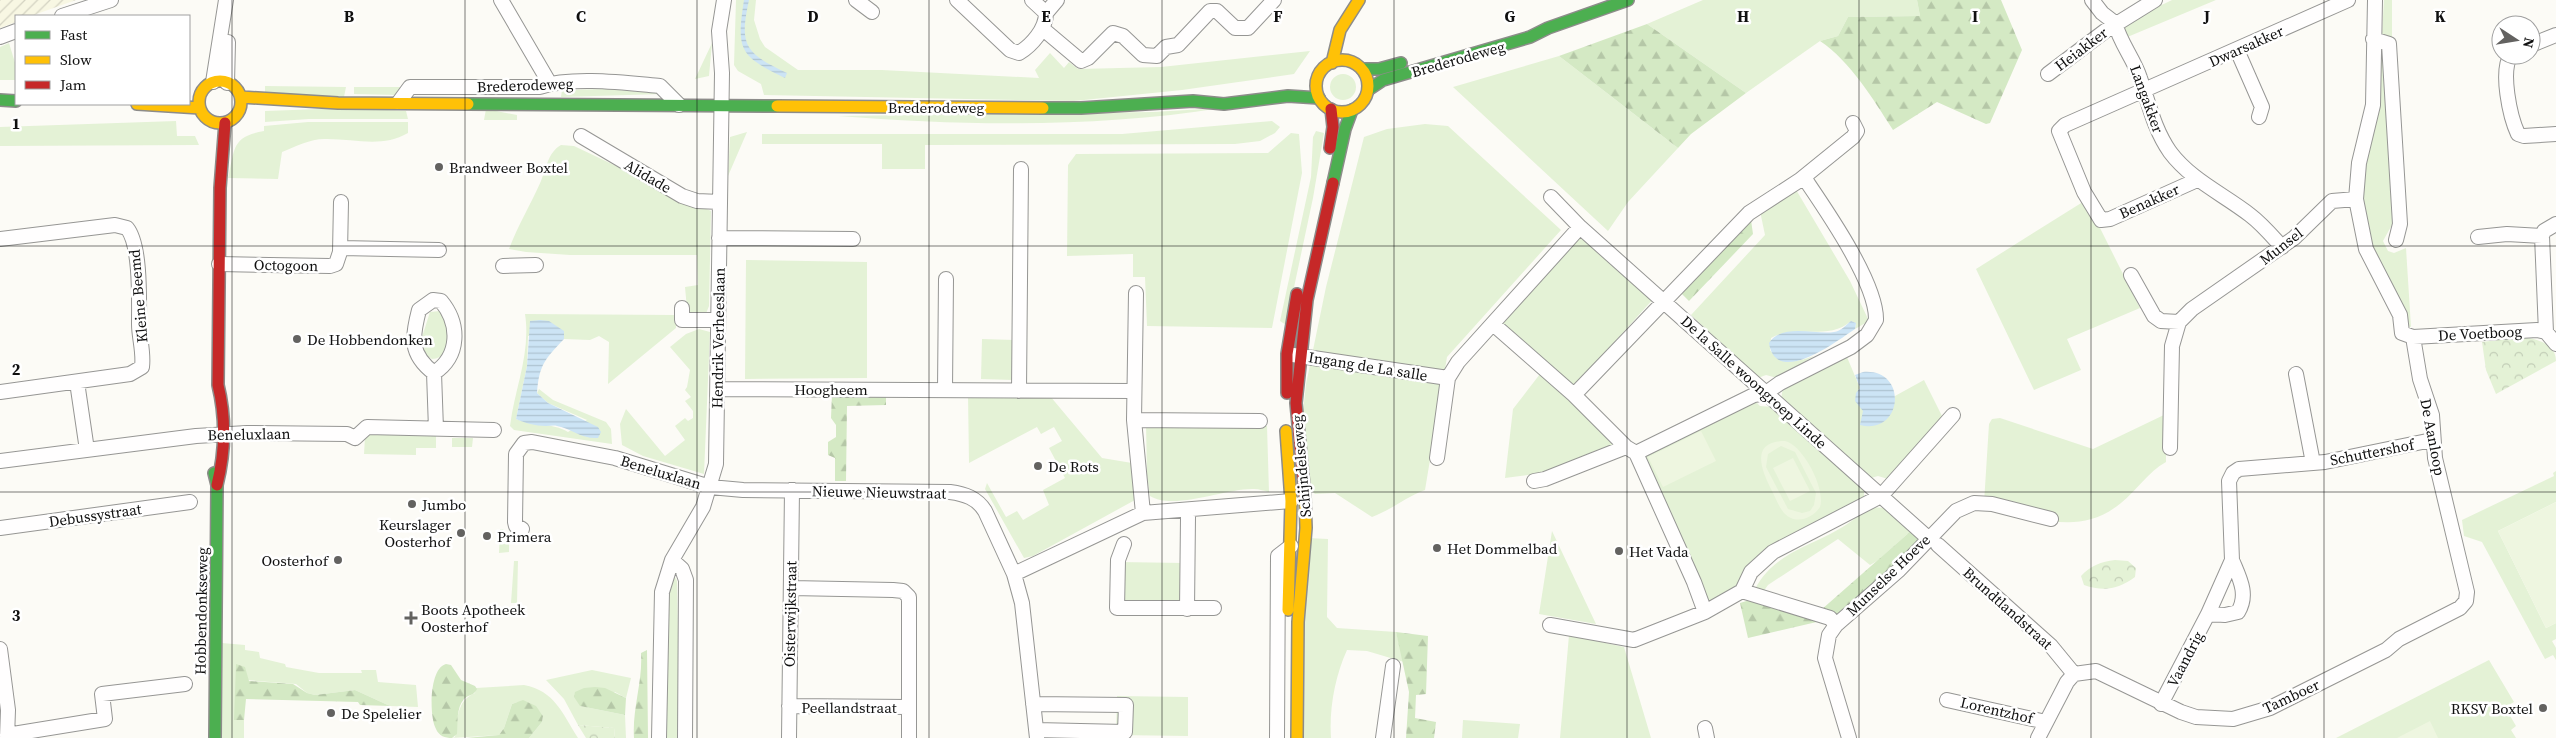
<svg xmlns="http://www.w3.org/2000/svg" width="2556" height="738" font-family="'Source Serif 4',serif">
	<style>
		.farmland { fill: url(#farmland-furrows) }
		.grass { fill: #e4f2d6 }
		.forest { fill: url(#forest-firs) }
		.park { fill: url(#park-crowns) }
		.pitch { fill: #eef6e0; fill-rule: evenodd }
		.water { fill: url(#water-rules) }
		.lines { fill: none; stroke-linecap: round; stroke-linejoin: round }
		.street-casing { stroke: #969694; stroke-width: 16 }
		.fast-casing { stroke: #8d8c8a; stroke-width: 14 }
		.slow-casing { stroke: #8d8c8a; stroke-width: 14 }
		.jam-casing { stroke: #8d8c8a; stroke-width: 14 }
		.street { stroke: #fffefe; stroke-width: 14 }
		.fast { stroke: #4caf50; stroke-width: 11 }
		.slow { stroke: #ffc107; stroke-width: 11 }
		.jam { stroke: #c62828; stroke-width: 11 }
		.grid { fill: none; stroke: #101010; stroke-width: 1; stroke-opacity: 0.55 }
		.poi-dot { fill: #636260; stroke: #fff; stroke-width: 2 }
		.labels { text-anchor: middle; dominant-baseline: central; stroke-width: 5; stroke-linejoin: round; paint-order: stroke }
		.street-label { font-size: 15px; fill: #101010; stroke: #fff }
		.poi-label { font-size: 15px; fill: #101010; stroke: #fff; text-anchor: start }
		.grid-label { font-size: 16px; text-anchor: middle; font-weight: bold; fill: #101010; stroke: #fff; stroke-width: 5; stroke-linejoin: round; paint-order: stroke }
	</style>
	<defs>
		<pattern id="farmland-furrows" width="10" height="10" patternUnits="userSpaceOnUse" patternTransform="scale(1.25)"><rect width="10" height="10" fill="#f8f7e3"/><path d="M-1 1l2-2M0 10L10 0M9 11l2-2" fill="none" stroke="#d4d3c2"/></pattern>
		<pattern id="forest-firs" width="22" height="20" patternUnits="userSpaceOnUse" patternTransform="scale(1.25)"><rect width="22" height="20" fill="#d4e9c4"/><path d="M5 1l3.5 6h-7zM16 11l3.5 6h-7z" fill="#b5c7a7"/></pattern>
		<pattern id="park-crowns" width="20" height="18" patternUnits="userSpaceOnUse" patternTransform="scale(1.25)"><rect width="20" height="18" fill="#e4f2d6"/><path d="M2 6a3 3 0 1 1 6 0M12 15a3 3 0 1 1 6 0" fill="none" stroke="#c3ceb7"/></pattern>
		<pattern id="water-rules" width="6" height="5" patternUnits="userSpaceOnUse" patternTransform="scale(1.25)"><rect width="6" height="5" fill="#cce4f5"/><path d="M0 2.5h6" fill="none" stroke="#aec3d1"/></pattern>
	</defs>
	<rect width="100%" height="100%" fill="#fcfbf6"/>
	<!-- farmland -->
	<path class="farmland" d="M0,0H76L31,16H16V22L0,28Z"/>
	<!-- grass -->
	<path class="grass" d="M736,0H756L754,20L760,39L765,47L798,70H882L1039,78L1035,70L1050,53L1064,68L1069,62L1078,69L1161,67L1310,51L1294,74L1182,90L1074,101L764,95L761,84L738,71L734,65Z
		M1703,0H1917L1920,16L1848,17L1838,36L1820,41L1746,93L1647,24Z
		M2172,0H2216L2125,38L2121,30L2139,16Z
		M2384,0H2392V41L2382,34Z
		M9,43L16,66V80H0V47Z
		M712,43L709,76L695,79Z
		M2381,45L2383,46L2393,223L2383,241L2388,251L2394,253L2406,248L2411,327L2407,326C2390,288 2366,246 2362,204C2360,173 2374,140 2379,110C2383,88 2375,66 2381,45Z
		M1559,56L1678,148L1628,202L1608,231L1453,87Z
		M1330 87a13 13 0 1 1 26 0a13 13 0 1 1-26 0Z
		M265,86L346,87L344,97L265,94Z
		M354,87H402L395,95L354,94Z
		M607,89L655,93L656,91L662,94L561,97L562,90Z
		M348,108L406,111L408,119H309L265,122V111Z
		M1221,108C1096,128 964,126 838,116L1153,112Z
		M486,109L517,115V120H484Z
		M176,121L177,136H195L199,145L0,146V127Z
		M1272,121L1280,127L1275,133L1260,141L1235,144L925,145V169H882V144H762V134H1122Z
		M308,122H408V133C382,148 356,139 327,139C312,138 296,146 282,152L278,179L228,178C235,149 231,137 264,131V126Z
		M1425,124L1448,126L1561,230L1447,357L1425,490C1406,497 1391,510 1372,517L1335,493L1315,494L1306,485L1300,440L1306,384L1326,287L1364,137L1387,129Z
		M1316,131L1324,133L1313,198L1286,325L1280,321L1311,177L1313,137Z
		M747,132L728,176L730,137Z
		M1291,133L1299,134L1302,173L1272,328L1147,326L1145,277H1133V254L1067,256L1068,165L1076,154L1268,153Z
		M561,145L574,146L711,211L709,306L705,316L690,315L687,309L685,287L698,285L697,255H570L526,252L509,249C518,225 531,204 541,181C546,169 548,152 561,145Z
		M1795,188L1850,281L1869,321L1855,329L1856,323L1851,321C1829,341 1797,324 1771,338L1770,350C1782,366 1797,362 1814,356L1777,378L1766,375L1758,378L1691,315L1765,235L1760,211Z
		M2086,200L2140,308L2067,339L2081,370L2034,390L1976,269Z
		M1582,236L1655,297L1572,389L1499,324Z
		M746,260L867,262V378L745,379Z
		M440,311C451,323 454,358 432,359L425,354L422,337L430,312Z
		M525,314L676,315V328L608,384L609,342L599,336L590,340L564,339V331L528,336L527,366L516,419C534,427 552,422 568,432L587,420L548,403L537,393L539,389L553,400L606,422L611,429L612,444L514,430L510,426C515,387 531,353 525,314Z
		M699,329L710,332L704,474L643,456L622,445L620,424L626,409L665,456L685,440L675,426L685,418L688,421L693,418V411L685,401L691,397L685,390L687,387L690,370L670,347L686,334Z
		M982,339L1015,340L1013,380L981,379Z
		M1844,350L1860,388L1858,390L1868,426C1885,424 1894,413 1895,396L1924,380L1942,416L1888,479L1878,476L1871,478L1781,400L1783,387Z
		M1540,374L1605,433L1616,448L1536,474L1505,478L1513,409Z
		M968,395L1050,396L1102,458L1132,463L1135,500L1033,556L1024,558L985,489L987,483L1006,517L1017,511L1023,520L1049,505L1043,490L1065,478L1049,448L1062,441L1054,427L1041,434L1037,427L969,463Z
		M1753,399L1760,406L1773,407L1864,486V499L1791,540L1748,581L1708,603L1643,451Z
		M2166,414V462C2148,472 2137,490 2121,503C2077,539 2032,516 1984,503L1989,424L1992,419L2000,418L2093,449Z
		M1146,424L1267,426L1269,492C1265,491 1259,489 1254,489C1226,488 1174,511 1150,496L1147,475Z
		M367,433L436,434V448H416V455L364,454L365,437Z
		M452,438H473L472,447H452Z
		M2556,471V502L2498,531L2546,628L2556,623V639L2552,641L2556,648V660L2553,655L2545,659L2482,542L2464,536L2462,520L2554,476L2553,473Z
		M1871,507L1885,508L1912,530L1877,561L1870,565L1838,539L1768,585L1763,592L1755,589C1772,557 1801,549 1832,533C1846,526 1858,516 1871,507Z
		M500,529H503L509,543V552L499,553Z
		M1552,531L1596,624L1539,614Z
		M1308,538L1328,539L1327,617L1337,628L1396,632L1404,662L1367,651L1347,650C1335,676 1329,709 1331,738H1299Z
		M514,561H518L517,603H511Z
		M1119,562L1184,563L1183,606L1118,605Z
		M673,577H675L677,581L680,738H666L664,598Z
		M1569,635L1624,647L1651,738H1560Z
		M222,643L245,645V650L259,652L260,658L285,664L286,667L319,673H362L361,670H376L378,682L416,685L418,707L390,706L355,690L315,695L307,693L296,684L246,680L235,720H244V738H222Z
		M2489,660L2514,702L2505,707L2516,726L2511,730L2516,738H2336Z
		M592,670L631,678L626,698L615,692L580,706L625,715L626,738H615L614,728L578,725L564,699L546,680Z
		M524,685C555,691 562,713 578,738H529L542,722L543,716C535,704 526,698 512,704L504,728L499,735L452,738L455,737C458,719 456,701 475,693L476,688Z
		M1117,696L1188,697V736L1116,735Z
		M1463,720L1520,724L1518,738H1462Z"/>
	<!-- forest -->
	<path class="forest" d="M1917,0H2001L2022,50L1990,123L1986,124L1937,102L1893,130C1873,99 1851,62 1820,41L1838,36L1848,17L1920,16Z
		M1647,24L1746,93L1691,134L1678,148L1559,56Z
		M1751,220L1753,234L1689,301L1680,292Z
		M832,394H886V405L847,406L846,481H835V458L828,455V442L836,437V425L831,418Z
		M1912,530L1922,539L1843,618L1821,610Z
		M1753,599L1821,621L1748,638L1740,603Z
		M1396,632L1428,636L1426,694L1416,695L1415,718L1436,722L1434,738H1406L1409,692Z
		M647,650L648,738H634C632,709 643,681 641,653Z
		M236,664L245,667L249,681L293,684L307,693L315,695L355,690L390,706L360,705L358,702L246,699L244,720H234Z
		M446,664L451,665L461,680L475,686L477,689C474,696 469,694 464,699C456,708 458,723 457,734L452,738C445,738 439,736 436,729C429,717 429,668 446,664Z
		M595,687L605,688L626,698L625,715L580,706L574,697L575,692L584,688Z
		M523,700L536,706L543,716L542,722L529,738H466L499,735L504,728L512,704Z"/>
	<!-- park -->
	<path class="park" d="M2524,337C2537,339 2556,344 2556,361L2496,394L2486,370L2482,342Z
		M2115,560L2128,561L2136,568L2135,577C2119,589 2104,592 2084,585L2081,576C2091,565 2101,562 2115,560Z
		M578,725L614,728L615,738H586Z"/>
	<!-- pitch -->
	<path class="pitch" d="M1701,431L1716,461L1663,487L1648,457Z
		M1785,441C1803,445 1826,489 1820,507C1812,519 1795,525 1784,513C1778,506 1775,496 1771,489C1761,469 1750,441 1785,441ZM1781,446L1795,452L1816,493L1814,505L1810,511L1802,513L1788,509L1766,467L1768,454Z
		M1793,458L1810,491L1790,501L1773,468Z
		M2556,502V623L2546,628L2498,531Z
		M2430,721L2438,738H2397Z"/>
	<!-- water -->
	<path class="water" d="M744,0H749C739,46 745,53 787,73L785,78C740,56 736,51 744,0Z
		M540,320L549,321L564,331V339C545,359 539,365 537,393L548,403L598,427L601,432L598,438C581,439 572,429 557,426C554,425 550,426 546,426C535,426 525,423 516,419L527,366L530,321Z
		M1851,321L1856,323L1855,329C1837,341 1776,388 1769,343C1781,323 1816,335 1834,332C1841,331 1846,325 1851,321Z
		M1863,372C1909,368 1903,436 1860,425L1863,411L1855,401L1856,393L1860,388L1855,375Z"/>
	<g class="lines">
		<!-- street casing -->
		<g class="street-casing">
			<path id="street" d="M501,0L550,84
				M856,0L872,12
				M957,0L1010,50L1019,53C1032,45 1046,29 1046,13L1057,0
				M1032,0L1046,13
				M2092,0L2102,13L2115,23C2120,43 2134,59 2140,78C2149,104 2154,129 2170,152C2191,180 2223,194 2250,215C2262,224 2272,236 2282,247
				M62,16L111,0
				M1043,29L1081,61L1088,58L1113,33L1123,36L1143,55L1157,56L1166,47L1178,45L1210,11H1217L1235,28H1248L1274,0
				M0,37L16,31
				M2373,39L2389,44L2400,224L2396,240
				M2531,45L2556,35
				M2237,50L2262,107L2259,117
				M2511,55C2500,71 2510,117 2518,134L2524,136L2556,134
				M2048,74L2105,31L2155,0
				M213,82L226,0
				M227,83L228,42
				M399,102L410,87H540C572,76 626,83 660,86L679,105
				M581,136L682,196L697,201L720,202
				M2197,180L2110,219L2101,220L2084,192L2059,131L2065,125L2348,0
				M1551,197L1580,227L1928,538
				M2542,236L2546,332
				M2478,237L2507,234L2542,236L2544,231L2556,224
				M719,238L853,239
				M0,239L115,225L127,228C141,245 139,301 139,324C139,338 144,352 142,367L130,374L0,392
				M341,248L439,250
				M219,264L330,266L336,264L340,252L341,202
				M503,266L536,265
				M2131,275L2154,316L2161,321L2179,322
				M1136,293L1134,420L1143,513
				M682,308V320H718
				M1493,324L1574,395L1626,447L1636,453L1694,582L1705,612
				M2546,332L2556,344
				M2413,337L2537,330L2546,332
				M1293,355L1448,378
				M434,373C409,354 412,337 419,310L433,300L441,301C460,324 460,356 434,373L436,429
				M2296,374L2313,463
				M77,382L87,450
				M718,389L1134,391
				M945,389L946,279
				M1019,391L1021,169
				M1574,395L1749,213L1800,180L1853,137L1857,131L1853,123
				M1134,420L1260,421
				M2170,448L2172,346L2179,322L2192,309L2294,238L2332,201L2356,199L2359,163L2373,105L2375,0
				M1636,453L1754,395L1766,393L1780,383L1851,347L1867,335L1876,320C1877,284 1828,213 1807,182L1800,180
				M1437,458L1448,378L1458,362L1580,227
				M0,461L196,436L247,433L347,434L355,438L367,427L494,430
				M1534,481L1545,479L1626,447
				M0,528L190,502
				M522,529L516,526L515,522L516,454L524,443L532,442L615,458L710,487L743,490L950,492C965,494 977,498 985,511L1014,574L1022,603L1037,738
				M1124,544L1118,560L1117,608H1214
				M1938,545L2051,646L2074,674
				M672,560L682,569L686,580L685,738
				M2232,560L2229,481L2233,473L2239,469L2325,462L2432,440
				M2232,560C2239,577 2249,594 2238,612L2225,615L2208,614Z
				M1014,574L1143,513L1291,501
				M791,588L893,590L903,591L909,597V738
				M1742,591L1830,618L1836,625
				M1187,609L1188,517
				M1550,625L1634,640L1705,612L1742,591L1751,572L1773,552L1881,496L1953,415
				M0,649L8,710L7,738
				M1947,700L2046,722
				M1033,704L1126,705L1125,732L1036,730
				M2161,704L2208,614
				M789,706L909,707
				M1705,728L1707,738
				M7,735L105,719L102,694L185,684
				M659,738L662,592L672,560L703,507L716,464L722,73L719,31L724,0
				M789,738L792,490
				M1277,738L1278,556L1291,546
				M1383,738L1393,666
				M1849,738L1825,658L1829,635L1836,625L1899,570L1956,511L1974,503L1992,504L2051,519
				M2038,738L2067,682L2074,674L2096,671L2181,712L2196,717L2233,719L2270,708L2386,650L2399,639L2460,608L2466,601L2467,592L2435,458L2432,415L2420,379L2413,337L2402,333L2400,315L2366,249L2356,199"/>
		</g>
		<!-- fast casing -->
		<g class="fast-casing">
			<path id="fast" d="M1362,69H1379L1401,63
				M1368,90L1383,80L1530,37L1548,28L1628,0
				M0,100L16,101
				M468,104L777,106
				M1043,108H1081L1193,101L1224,104L1288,96L1319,98
				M1333,183L1345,129L1352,110
				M214,473L217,485L215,738"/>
		</g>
		<!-- slow casing -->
		<g class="slow-casing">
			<path id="slow" d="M1316 86a26 26 0 1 1 52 0a26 26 0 1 1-52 0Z
				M1332,63L1340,30L1359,0
				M199 102a21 21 0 1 1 42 0a21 21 0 1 1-42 0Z
				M241,97L338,103L468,104
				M137,104L200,108
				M777,106L1043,108
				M1286,431L1291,501L1288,610
				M1297,738L1298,622L1306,528L1305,497"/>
		</g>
		<!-- jam casing -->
		<g class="jam-casing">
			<path id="jam" d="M1330,148L1333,127L1331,109
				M1287,393V354L1297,294
				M217,485C225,453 226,418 218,385L220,188L225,123
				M1305,497L1296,403L1307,300L1333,183"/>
		</g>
		<!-- street -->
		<use href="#street" class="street"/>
		<!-- fast -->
		<use href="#fast" class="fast"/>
		<!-- slow -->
		<use href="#slow" class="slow"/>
		<!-- jam -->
		<use href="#jam" class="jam"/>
	</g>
	<!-- grid -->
	<path class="grid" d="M232,0V738M465,0V738M697,0V738M929,0V738M1162,0V738M1394,0V738M1627,0V738M1859,0V738M2091,0V738M2324,0V738M0,246H2556M0,492H2556"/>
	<!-- markers -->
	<g class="poi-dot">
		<circle cx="439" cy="167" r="5"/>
		<circle cx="297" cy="339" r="5"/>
		<circle cx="1038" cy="466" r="5"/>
		<circle cx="412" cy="504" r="5"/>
		<circle cx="461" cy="533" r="5"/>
		<circle cx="487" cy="536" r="5"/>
		<circle cx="1437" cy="548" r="5"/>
		<circle cx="1619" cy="551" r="5"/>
		<circle cx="338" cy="560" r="5"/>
		<path d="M408.5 610.5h5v5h5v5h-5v5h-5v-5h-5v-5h5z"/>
		<circle cx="2543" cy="708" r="5"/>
		<circle cx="331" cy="713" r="5"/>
	</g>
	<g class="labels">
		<!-- street labels -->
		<g class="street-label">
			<text transform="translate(2246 46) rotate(-24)">Dwarsakker</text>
			<text transform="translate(2081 49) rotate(-37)">Heiakker</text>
			<text transform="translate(1458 59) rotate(-16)">Brederodeweg</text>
			<text transform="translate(525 85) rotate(-2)">Brederodeweg</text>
			<text transform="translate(2147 99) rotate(70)">Langakker</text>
			<text x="936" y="107">Brederodeweg</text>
			<text transform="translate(648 176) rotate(30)">Alidade</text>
			<text transform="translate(2149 201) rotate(-24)">Benakker</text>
			<text transform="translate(2281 246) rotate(-38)">Munsel</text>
			<text transform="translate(286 265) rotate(1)">Octogoon</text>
			<text transform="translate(138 296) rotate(-95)">Kleine Beemd</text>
			<text transform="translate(2480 333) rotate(-3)">De Voetboog</text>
			<text transform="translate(718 338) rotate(-89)">Hendrik Verheeslaan</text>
			<text transform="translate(1368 366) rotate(9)">Ingang de La salle</text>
			<text transform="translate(1754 382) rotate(42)">De la Salle woongroep Linde</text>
			<text x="831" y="389">Hoogheem</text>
			<text transform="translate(249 434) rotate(-1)">Beneluxlaan</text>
			<text transform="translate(2433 437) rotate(79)">De Aanloop</text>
			<text transform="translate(2372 452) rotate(-11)">Schuttershof</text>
			<text transform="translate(1301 466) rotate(-95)">Schijndelseweg</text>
			<text transform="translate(661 472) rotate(17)">Beneluxlaan</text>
			<text transform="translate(879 492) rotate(1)">Nieuwe Nieuwstraat</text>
			<text transform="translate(95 515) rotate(-8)">Debussystraat</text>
			<text transform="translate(1888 575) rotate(-44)">Munselse Hoeve</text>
			<text transform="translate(2008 608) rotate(42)">Brundtlandstraat</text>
			<text transform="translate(201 611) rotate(-89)">Hobbendonkseweg</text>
			<text transform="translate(790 614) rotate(-89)">Oisterwijkstraat</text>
			<text transform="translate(2185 659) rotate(-62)">Vaandrig</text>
			<text transform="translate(2291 696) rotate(-25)">Tamboer</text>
			<text x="849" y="707">Peellandstraat</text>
			<text transform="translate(1997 710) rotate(13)">Lorentzhof</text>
		</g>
		<!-- poi labels -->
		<g class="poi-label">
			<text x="449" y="167">Brandweer Boxtel</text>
			<text x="307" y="339">De Hobbendonken</text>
			<text x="1048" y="466">De Rots</text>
			<text x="422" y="504">Jumbo</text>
			<text x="451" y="524" text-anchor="end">Keurslager<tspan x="451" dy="17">Oosterhof</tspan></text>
			<text x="497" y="536">Primera</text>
			<text x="1447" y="548">Het Dommelbad</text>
			<text x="1629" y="551">Het Vada</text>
			<text x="328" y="560" text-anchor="end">Oosterhof</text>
			<text x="421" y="609">Boots Apotheek<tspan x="421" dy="17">Oosterhof</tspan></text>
			<text x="2533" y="708" text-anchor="end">RKSV Boxtel</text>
			<text x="341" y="713">De Spelelier</text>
		</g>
	</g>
	<g class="grid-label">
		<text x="349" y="22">B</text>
		<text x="581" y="22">C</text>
		<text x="813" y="22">D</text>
		<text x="1046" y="22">E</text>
		<text x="1278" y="22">F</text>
		<text x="1510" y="22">G</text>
		<text x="1743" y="22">H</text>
		<text x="1975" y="22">I</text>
		<text x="2207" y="22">J</text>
		<text x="2440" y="22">K</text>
		<text x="16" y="129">1</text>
		<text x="16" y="375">2</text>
		<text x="16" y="621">3</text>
	</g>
	<!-- legend -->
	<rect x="15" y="15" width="175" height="90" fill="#ffffff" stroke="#9f9f9f"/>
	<rect x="25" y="31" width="25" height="8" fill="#4caf50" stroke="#9f9f9f"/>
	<text x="60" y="40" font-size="15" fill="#101010">Fast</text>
	<rect x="25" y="56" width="25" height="8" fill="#ffc107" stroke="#9f9f9f"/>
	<text x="60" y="65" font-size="15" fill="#101010">Slow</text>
	<rect x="25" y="81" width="25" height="8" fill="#c62828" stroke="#9f9f9f"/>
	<text x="60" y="90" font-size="15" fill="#101010">Jam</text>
	<!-- north arrow -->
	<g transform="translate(2516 40) rotate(102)"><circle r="24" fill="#ffffff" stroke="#9f9f9f"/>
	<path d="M0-4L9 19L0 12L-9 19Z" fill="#636260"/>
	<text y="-8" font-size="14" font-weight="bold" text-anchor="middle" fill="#101010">N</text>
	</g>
</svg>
